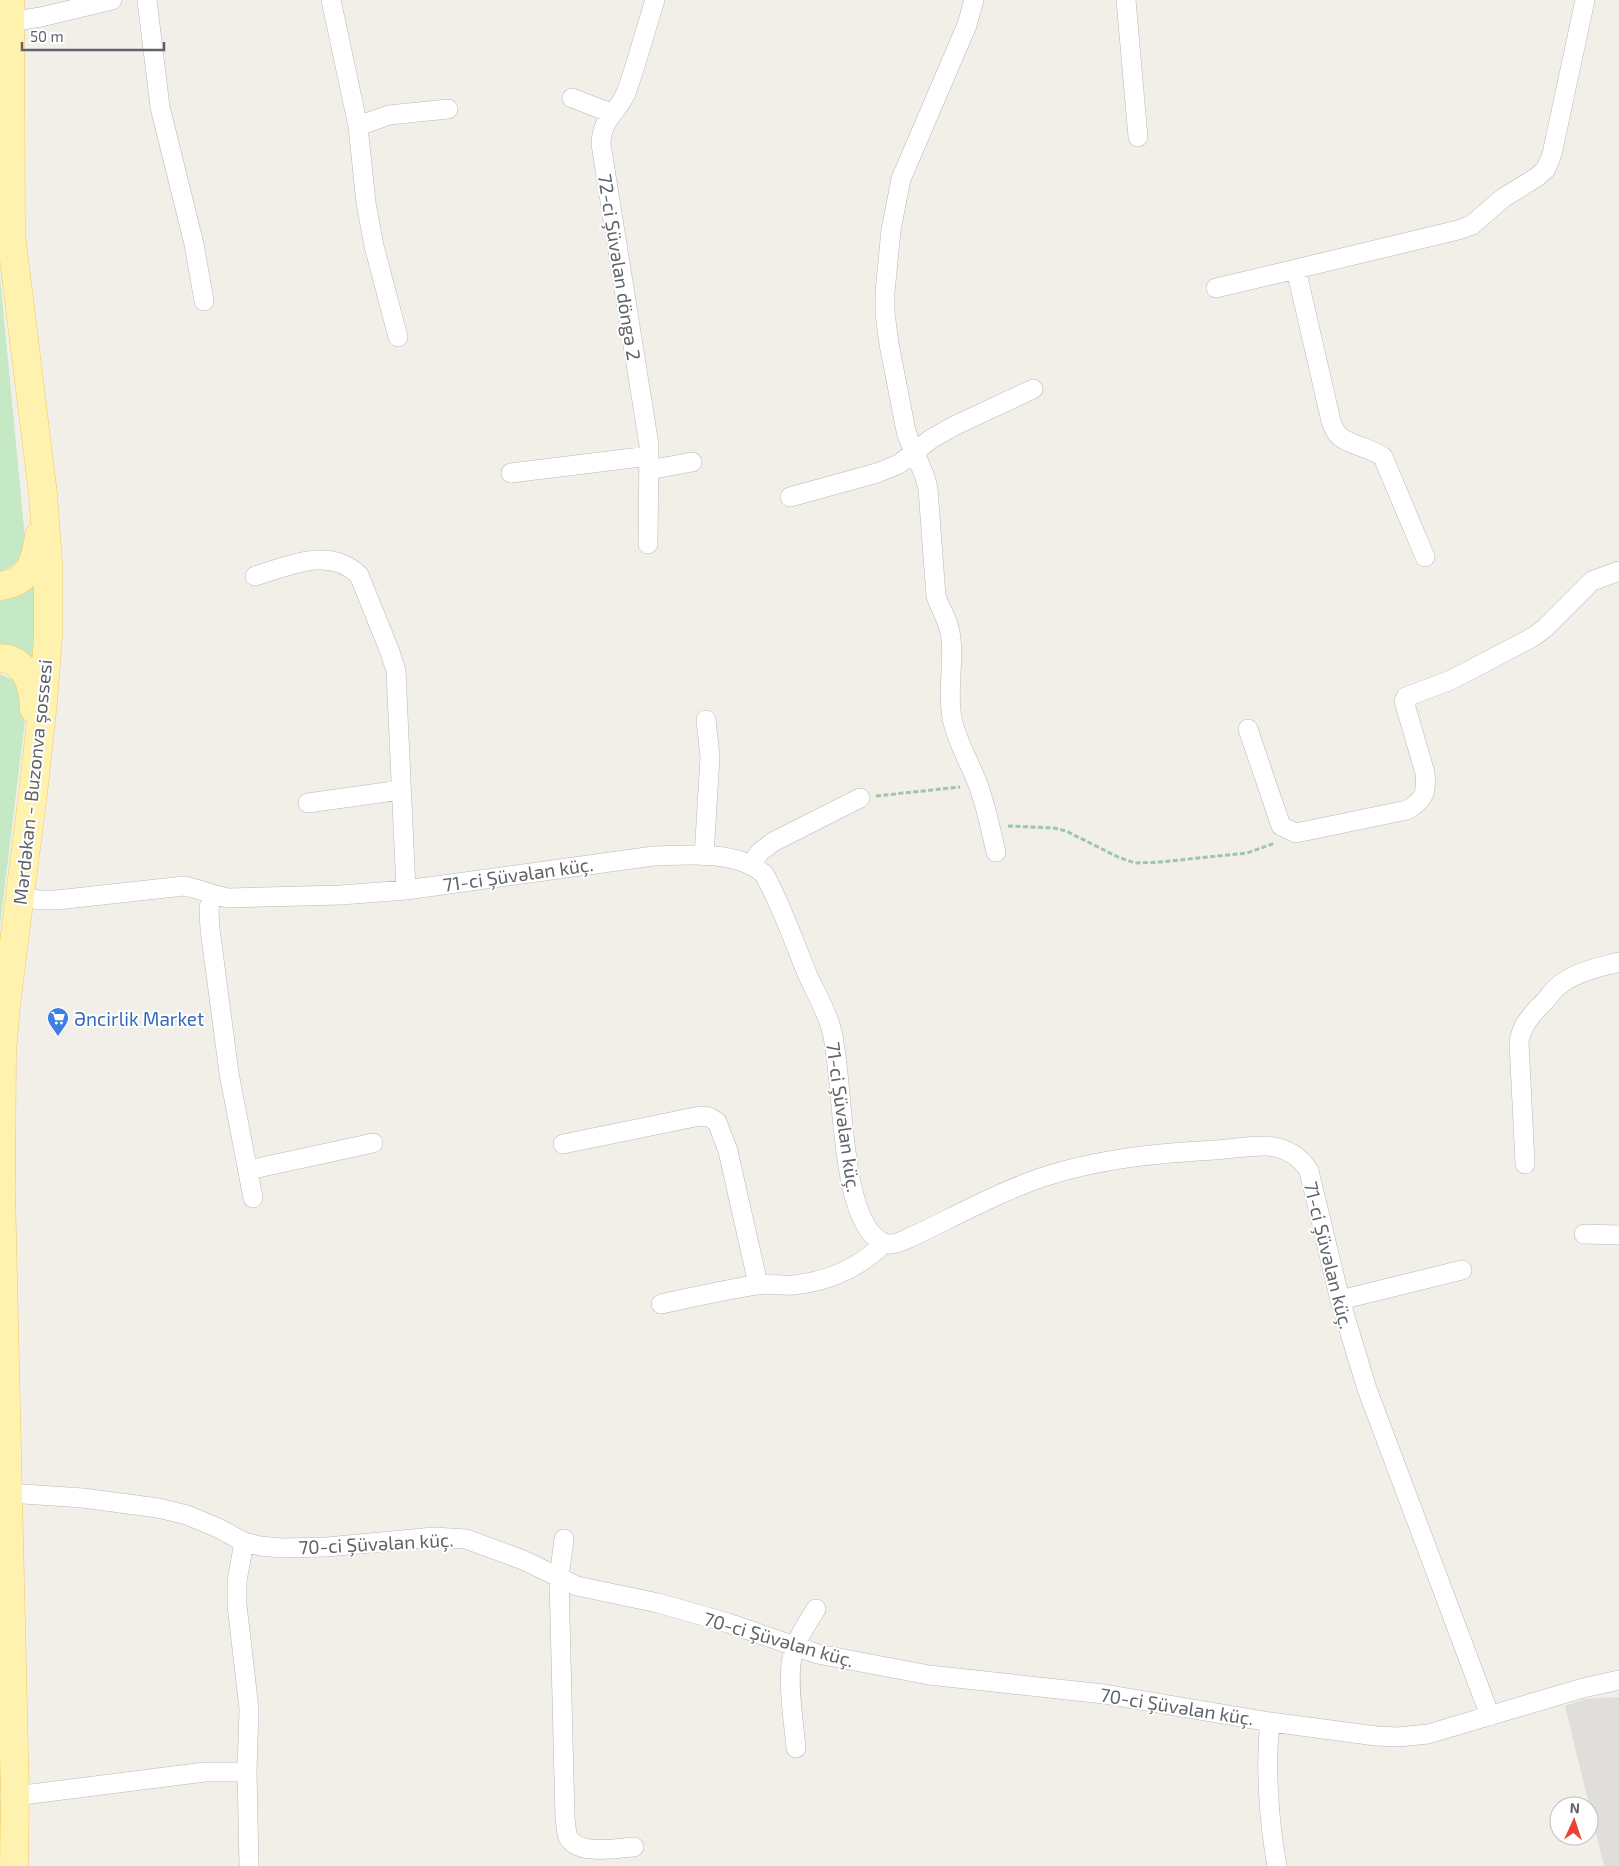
<svg xmlns="http://www.w3.org/2000/svg" width="1619" height="1866" font-family="'Exo 2',sans-serif">
	<style>
		.industrial { fill: #e0deda }
		.green { fill: #c5e8c5 }
		.lines { fill: none; stroke-linecap: round; stroke-linejoin: round }
		.street-casing { stroke: #b5b8bc; stroke-width: 20 }
		.primary-casing { stroke: #f2c960; stroke-width: 29 }
		.path { stroke: #9cc7a9; stroke-width: 3; stroke-dasharray: 5 2.5; stroke-linecap: butt }
		.street { stroke: #fff; stroke-width: 19 }
		.primary { stroke: #fff2af; stroke-width: 28 }
		.labels { text-anchor: middle; dominant-baseline: central; stroke-width: 4; stroke-linejoin: round; paint-order: stroke }
		.street-label { font-size: 19px; fill: #5f6368; stroke: #fff }
		.shop-label { font-size: 19px; fill: #366cbe; stroke: #fff; text-anchor: start }
	</style>
	<rect width="100%" height="100%" fill="#f1efe8"/>
	<!-- industrial -->
	<path class="industrial" d="M1619,1697V1866H1604L1565,1706L1585,1699Z"/>
	<!-- green -->
	<path class="green" d="M0,277L25,538C21,558 20,564 0,572Z
		M36,582L35,670L0,647V599L20,595Z
		M0,674L15,681L26,712L0,925Z"/>
	<g class="lines">
		<!-- street casing -->
		<g class="street-casing">
			<path id="street" d="M147,0L160,107L194,244L204,301
				M331,0L358,126L366,203L374,246L398,337
				M974,0L967,25L901,179L891,230L885,292V313L889,344L906,431C912,452 924,467 928,489L936,596C941,611 950,622 951,639C954,665 947,691 952,718C956,740 969,761 977,782C986,804 990,828 996,852
				M1126,0L1138,137
				M9,22L41,17L112,0
				M572,98L611,113
				M358,126L389,115L448,109
				M1216,288L1296,269
				M649,470L692,462
				M511,473L649,456
				M790,497L877,473L899,464L931,439L954,426L1033,389
				M648,544L649,445L601,144C602,117 617,114 626,93C637,63 645,31 655,0
				M1425,557L1383,457C1371,447 1344,445 1336,432C1334,429 1332,424 1331,421L1296,269L1458,230L1472,225L1503,198L1537,177L1546,169L1552,154L1585,0
				M255,576C289,566 329,546 359,575L390,652L396,671L406,890
				M1248,729L1281,826L1296,833L1407,810C1424,800 1427,793 1425,773L1404,701L1406,697L1451,680L1533,637L1545,628L1592,581L1619,571
				M308,803L401,790
				M704,856L710,757L706,720
				M751,864L760,852L773,842L860,798
				M211,895L209,910L210,929L229,1073L253,1198
				M19,896L39,900H57L184,886C200,889 212,895 228,898L341,895L406,890L654,856C689,855 737,850 764,874C782,906 794,942 808,976C816,993 826,1010 831,1028C845,1075 837,1219 882,1242C890,1247 900,1242 907,1239C952,1218 996,1193 1043,1177C1098,1159 1157,1153 1215,1150C1232,1149 1251,1145 1268,1146C1286,1148 1300,1156 1309,1171L1340,1300L1367,1389L1490,1716
				M563,1144L700,1116L709,1117L717,1122L728,1151L758,1284
				M1525,1164L1519,1042C1522,1025 1529,1018 1540,1006C1546,1001 1550,994 1555,989C1573,972 1597,968 1619,962
				M248,1170L373,1143
				M1584,1234L1619,1235
				M1340,1300L1462,1270
				M661,1304C693,1297 724,1290 756,1285C768,1283 782,1286 794,1285C829,1281 859,1268 883,1244
				M8,1493L83,1498L158,1508L187,1515L218,1528L244,1542L260,1546L282,1548L327,1547L434,1537L466,1539L523,1560L577,1586L658,1603L728,1623L818,1654L929,1675L1104,1694L1270,1722L1376,1736L1398,1737L1428,1734L1583,1688L1619,1680
				M564,1539L559,1578L565,1818C566,1824 566,1832 568,1837C578,1856 617,1848 634,1847
				M244,1542L237,1581V1605L249,1709L247,1772L249,1866
				M1270,1722C1265,1765 1269,1823 1277,1866
				M796,1748C794,1725 787,1680 792,1658C795,1641 807,1624 816,1609
				M15,1796L205,1772H247"/>
		</g>
		<!-- primary casing -->
		<g class="primary-casing">
			<path id="primary" d="M10,0L11,235L43,494L48,562V637L43,702L34,785L6,1005L2,1052L1,1191L15,1796L14,1866
				M0,586C30,582 35,563 39,536
				M0,658C26,658 34,688 34,709"/>
		</g>
		<!-- path -->
		<path class="path" d="M876,796L960,787
			M1008,826L1054,828L1066,831L1118,857L1135,863L1160,862L1247,853L1275,843"/>
		<!-- street -->
		<use href="#street" class="street"/>
		<!-- primary -->
		<use href="#primary" class="primary"/>
	</g>
	<!-- icons -->
	<defs>
		<g id="supermarket-pin" transform="scale(1.125)"><path d="M0 17L-7.5 6A9.5 9.5 0 1 1 7.5 6Z" fill="#3f7fe0" stroke="#fff"/><path d="M-6-5.5h2.5l.6 2H6L4.5 2H-2.5L-4.4-4H-6ZM-1.5 3.2a1.3 1.3 0 1 0 .1 0ZM3 3.2a1.3 1.3 0 1 0 .1 0Z" fill="#fff"/></g>
	</defs>
	<g fill-rule="evenodd">
		<use href="#supermarket-pin" x="58" y="1018"/>
	</g>
	<g class="labels">
		<!-- street labels -->
		<g class="street-label">
			<text transform="translate(620 267) rotate(81)">72-ci Şüvəlan döngə 2</text>
			<text transform="translate(32 782) rotate(-84)">Mərdəkan - Buzonva şossesi</text>
			<text transform="translate(518 874) rotate(-8)">71-ci Şüvəlan küç.</text>
			<text transform="translate(844 1117) rotate(82)">71-ci Şüvəlan küç.</text>
			<text transform="translate(1329 1255) rotate(76)">71-ci Şüvəlan küç.</text>
			<text transform="translate(376 1543) rotate(-3)">70-ci Şüvəlan küç.</text>
			<text transform="translate(779 1639) rotate(16)">70-ci Şüvəlan küç.</text>
			<text transform="translate(1177 1706) rotate(9)">70-ci Şüvəlan küç.</text>
		</g>
		<!-- shop labels -->
		<g class="shop-label">
			<text x="74" y="1018">Əncirlik Market</text>
		</g>
	</g>
	<!-- north arrow -->
	<g transform="translate(1574 1821) rotate(3)"><circle r="24" fill="#ffffff" stroke="#bfc1c3"/>
	<path d="M0-4L9 19L0 12L-9 19Z" fill="#ea4335"/>
	<text y="-8" font-size="14" font-weight="bold" text-anchor="middle" fill="#5f6368">N</text>
	</g>
	<!-- scale -->
	<path d="M22 42v8h142v-8" fill="none" stroke="#5f6368" stroke-width="2.5"/>
	<text x="30" y="42" font-size="15" fill="#5f6368" stroke="#ffffff" stroke-width="4" paint-order="stroke">50 m</text>
</svg>
